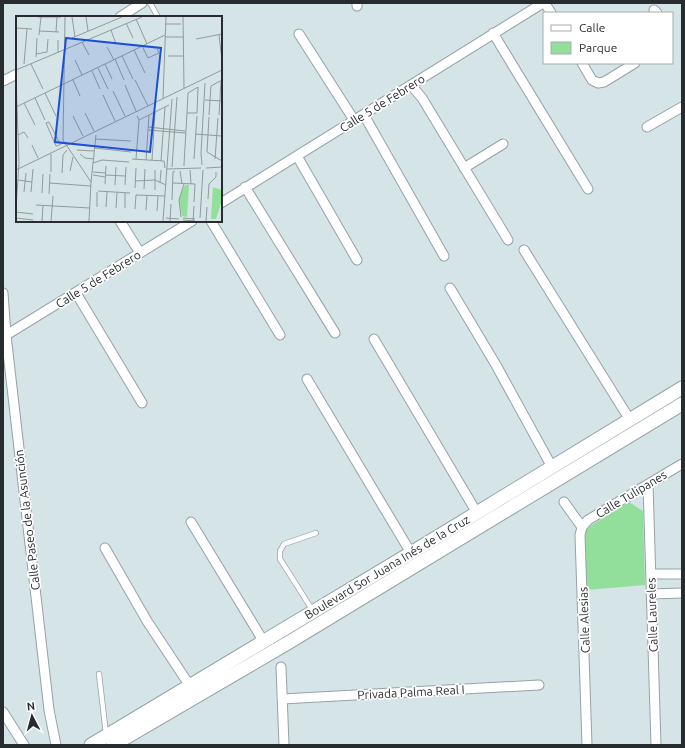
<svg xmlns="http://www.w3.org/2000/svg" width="685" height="748" font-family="Ubuntu,sans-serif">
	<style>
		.green { fill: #92df9b }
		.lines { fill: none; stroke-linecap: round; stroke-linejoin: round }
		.service-casing { stroke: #95a3a6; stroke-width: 6 }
		.minor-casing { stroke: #95a3a6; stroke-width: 11 }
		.secondary-casing { stroke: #95a3a6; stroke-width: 15 }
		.service { stroke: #fff; stroke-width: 4.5 }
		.minor { stroke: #fff; stroke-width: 9 }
		.secondary { stroke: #fff; stroke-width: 13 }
		.labels { text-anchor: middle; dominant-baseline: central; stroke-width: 3.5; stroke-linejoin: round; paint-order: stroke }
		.street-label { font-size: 12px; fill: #272d2e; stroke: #fff }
		.inset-road { fill: none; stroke: #8f9b9d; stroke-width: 1 }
		.view { fill: #1d4ed8; fill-opacity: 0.15; stroke: #1d4ed8; stroke-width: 2 }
		.inset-edge { fill: none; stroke: #272d2e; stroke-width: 2 }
	</style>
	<rect width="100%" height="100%" fill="#d5e4e7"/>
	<!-- green -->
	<path class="green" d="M629,502L643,511L645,585L586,590L584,530Z"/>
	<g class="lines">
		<!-- service casing -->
		<g class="service-casing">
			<path id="service" d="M150,3L158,17
				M313,611L280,559V551L284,544L316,533
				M99,674L106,734"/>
		</g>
		<!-- minor casing -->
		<g class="minor-casing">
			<path id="minor" d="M357,3V6
				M545,3L551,13
				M654,10L657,13
				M120,17L142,3
				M493,33L588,189
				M299,34L354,120
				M582,63L592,80L598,83L604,82L635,63
				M3,81L17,74
				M411,85L422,98L508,240
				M364,115L444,256
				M647,127L682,107
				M297,156L357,260
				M464,168L503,144
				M245,187L335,333
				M221,203L543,3
				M120,221L140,253
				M211,221L280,335
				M524,250L630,420
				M450,288L496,365L552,467
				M3,293L6,335L49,710L56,745
				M76,293L142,403
				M3,337L192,221
				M374,339L477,513
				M307,379L411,553
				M648,484L656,745
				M564,502L582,527L580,535L587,745
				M191,522L264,642
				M582,527L588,520L682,464
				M105,548L147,621L190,686
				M651,574H682
				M651,594L682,593
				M281,667L284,745
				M282,699L539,685
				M3,712L24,745"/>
		</g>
		<!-- secondary casing -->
		<g class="secondary-casing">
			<path id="secondary" d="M91,745L411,553L682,388
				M113,745L291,641L682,404"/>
		</g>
		<!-- service -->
		<use href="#service" class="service"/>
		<!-- minor -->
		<use href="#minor" class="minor"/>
		<!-- secondary -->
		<use href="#secondary" class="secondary"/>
	</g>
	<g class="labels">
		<!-- street labels -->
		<g class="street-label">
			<text transform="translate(382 103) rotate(-32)">Calle 5 de Febrero</text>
			<text transform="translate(98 279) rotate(-32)">Calle 5 de Febrero</text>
			<text transform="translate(631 494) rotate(-31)">Calle Tulipanes</text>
			<text transform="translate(27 520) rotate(-97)">Calle Paseo de la Asunción</text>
			<text transform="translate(387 567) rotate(-31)">Boulevard Sor Juana Inés de la Cruz</text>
			<text transform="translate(652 615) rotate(-92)">Calle Laureles</text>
			<text transform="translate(584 620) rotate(-92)">Calle Alesias</text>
			<text transform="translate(411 692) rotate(-3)">Privada Palma Real I</text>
		</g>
	</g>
	<!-- overview -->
	<g transform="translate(16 16)">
		<rect width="206" height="206" fill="#d5e4e7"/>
		<path d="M169,169H173L171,201L166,200L163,183ZM197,171L205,174L206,184L200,203H195Z" fill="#92df9b"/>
		<path class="inset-road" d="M22,1H45M49,1L47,124L75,166L73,205M56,1L59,21M70,1L72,15M167,1L168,72M120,3L131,28M110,7L117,22M149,8H165M0,12L16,13M95,14L100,28M24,15L43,16M40,16L41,1M23,19L25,1M203,19L206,45M149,21H168M56,22L106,1M180,23L206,18M42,24V37M66,26L73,39M126,30L132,42L143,37L141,33M91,31L98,44M118,34L129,57M20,38L31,36L32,23M106,40L117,63M152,40H168M20,41L21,22M99,43L108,64M59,44L66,59M8,48L11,13M15,48L27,73M89,48L96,63M82,52L92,73M0,54L126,1M76,55L84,73M0,62L3,147L0,192M57,64L64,80M119,64L132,90M109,69L120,95M97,75L109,100M29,77L40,100M87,79L99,105M19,82L29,104M147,82L150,1M189,84L206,85M8,87L19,109M0,91L149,19M69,97L78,115M193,99L195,70L206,64M203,99L205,65M57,100L67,120M193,101L191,136L206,145M123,104L153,89M132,111L169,115M132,114L169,117M179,118L206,120M2,119L8,116L12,122M79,123L115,125M44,128L33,106L30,107L40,130H41L47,127M16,129L22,142M79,132L115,136M61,134L78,135M64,138L69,142L78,143M116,143L148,145L149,152M120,143L123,104L121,100M178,143L181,100M199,143L202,102M130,144L133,99M136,144L139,96M145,145L149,91M77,147L86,144L113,146M186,149L185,137L189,67M168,150V148L171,97L172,77L182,71L181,97H171M156,151L161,81M190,152L206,151M151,153L185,152M0,154L206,54M174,154L175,168M54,155L57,141M164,155L166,168M35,156V138M77,156L90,157M46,157L47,139L51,134M77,159L89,161M89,159L109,160M2,164L16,166M119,165L139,164L150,169M75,166L80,119M33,167L75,170M144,167L145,154M157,167L179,168M89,168L90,150M99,169L100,151M109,169L110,151M119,172L120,152M128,173L129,153M139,174V154M82,175L114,177M8,176L10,157M15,176L17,153M26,177L27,158M33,178L34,158M192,183L193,168L200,161V156M156,184L157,156L159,155M178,186L179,168M20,189L74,192M81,191V176M90,191L91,176M100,192L101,177M109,192V177M119,193L120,179L149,180M130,194L131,179M141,195L142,180M0,196L17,198M165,201L163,184L168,168M0,202L17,204M150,202L163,203M167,202L179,203M184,202L187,154M167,204L179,205M26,205L27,190M35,205L37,180M147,205L156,83M154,205L155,188M177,205L178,190M190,205L191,191"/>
		<path class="view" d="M50,22L145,32L134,136L39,126Z"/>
		<rect width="206" height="206" class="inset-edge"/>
	</g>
	<!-- border -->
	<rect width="685" height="748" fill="none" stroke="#272d2e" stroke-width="8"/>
	<!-- legend -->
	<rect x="543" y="12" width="130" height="52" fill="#ffffff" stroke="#a9abab"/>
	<rect x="551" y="25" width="20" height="6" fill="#ffffff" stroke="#a9abab"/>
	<text x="579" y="32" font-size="12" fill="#272d2e">Calle</text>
	<rect x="551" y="42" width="20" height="12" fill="#92df9b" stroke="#a9abab"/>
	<text x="579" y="52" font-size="12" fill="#272d2e">Parque</text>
	<!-- north arrow -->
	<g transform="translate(32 716) rotate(354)" stroke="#ffffff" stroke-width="3" paint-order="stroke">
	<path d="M0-3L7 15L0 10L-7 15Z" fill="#272d2e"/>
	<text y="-6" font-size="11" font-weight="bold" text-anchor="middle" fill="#272d2e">N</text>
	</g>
</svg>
